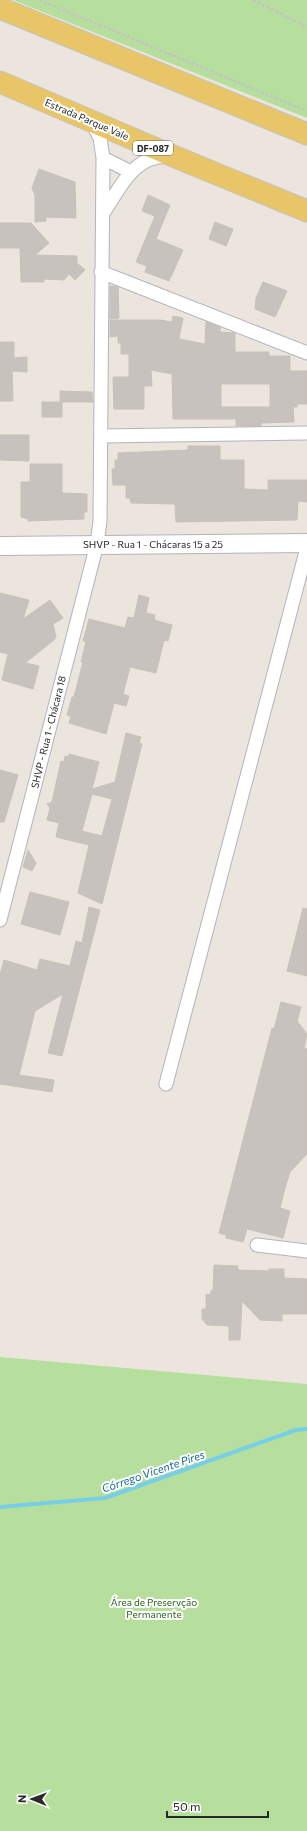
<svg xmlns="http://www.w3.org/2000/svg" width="307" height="1831" font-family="Commissioner,sans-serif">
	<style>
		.green { fill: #b6df9d }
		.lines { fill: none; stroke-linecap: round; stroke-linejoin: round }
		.stream { stroke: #77cee7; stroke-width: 4 }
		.building { fill: #c7c2bd; stroke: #c7c1b7; fill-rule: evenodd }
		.street-casing { stroke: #b1b4bd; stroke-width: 15 }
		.secondary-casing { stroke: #b1b4bd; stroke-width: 20 }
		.primary-casing { stroke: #c3c3c3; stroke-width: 23 }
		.path { stroke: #c3c3c3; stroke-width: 2.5; stroke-dasharray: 3 2; stroke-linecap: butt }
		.street { stroke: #fff; stroke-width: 13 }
		.secondary { stroke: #fff; stroke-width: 18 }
		.primary { stroke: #e8c566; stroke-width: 21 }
		.labels { text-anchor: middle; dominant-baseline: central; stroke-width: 4; stroke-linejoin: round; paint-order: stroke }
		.shield { fill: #fff; stroke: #6a6a6a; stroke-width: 1 }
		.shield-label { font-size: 9px; font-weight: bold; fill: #2a2a2a }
		.street-label { font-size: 10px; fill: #2a2a2a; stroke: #fff }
		.park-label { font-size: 10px; fill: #2f631f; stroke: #fff }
		.water-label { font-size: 11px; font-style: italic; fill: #166d93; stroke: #fff }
	</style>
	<rect width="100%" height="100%" fill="#ece5dd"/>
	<!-- green -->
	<path class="green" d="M13,0H307V118Z
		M0,1357L307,1384V1831H0Z"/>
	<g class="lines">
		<!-- stream -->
		<path class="stream" d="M0,1507L105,1498L296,1430L307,1429"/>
	</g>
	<!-- building -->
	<path class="building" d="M39,169L75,182L76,218L46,217V221L35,222V195L32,188Z
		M148,195L170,205L156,239L183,250L169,281L145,272L147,266L136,262L155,216L142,211Z
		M215,222L233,229L226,246L209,239Z
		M0,223H31L49,243L35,255L77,256V263L85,270L75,280L69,274L64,280L44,279V282H21L20,248H0Z
		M263,282L287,291L275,317L255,309L256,298Z
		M110,286L118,287L119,318L110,319Z
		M173,316L183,318L179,339L205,344L206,322L220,327V332L235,333V352H269V356H290V371H307V404H297V407H293L294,422L261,423V426H236V419H173L172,374L151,370L152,386H144V409H114L113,377H129V354H121V343H118V336L110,337V320H160L172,322ZM221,384H270V407H221Z
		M0,342H14V358L27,357V372L12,371L13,401H0Z
		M60,391L92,392L93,402H62V417H42V402H60Z
		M0,435H29V461L0,460Z
		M188,446H220V460H244V489L268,490V480H307V502L298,501L297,520L176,522L175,504L131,503L130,498H126V485H113L112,469H115V460H118V453L188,450Z
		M30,464H62V493L87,494V512H84V519L28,521V519L21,517V482H30Z
		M0,593L29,600L23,619L50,600L63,618L53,624L56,637L54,640L25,663L39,666L33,689L2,680L8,654L0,652Z
		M139,595L149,598L146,613L155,615L154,620L172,625L168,641L164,640L156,673L130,667L123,694L129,696L126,706L114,703L106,734L69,723L71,716L67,715L72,697H74L83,662H81L86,642L83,641L89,619L125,628L128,617L134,618Z
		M126,733L141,737L139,743L142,744L102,904L78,893L89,845L56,837L59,823L47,820L50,808L47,804L52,802L61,761L64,762L65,756L69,757V754L99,762L92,789L115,782ZM92,794L112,799L102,836L82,831Z
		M0,770L18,775L4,822H0Z
		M28,850L36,863L32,871L23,867Z
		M30,892L69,902L60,935L21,924Z
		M89,907L100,910L62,1056L48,1053L63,994L35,1011L19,1075L54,1080L52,1092L0,1084V975L4,960L37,970L40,959L70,966L76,941L82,943Z
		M303,908L307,909V976L287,971Z
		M281,1002L301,1007L297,1021L307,1034L304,1048L307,1049V1154L290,1172L285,1188L280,1208L290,1211L283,1238L247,1229L243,1242L226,1238V1235L219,1233L272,1028L274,1029Z
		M214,1265L238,1266V1270L269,1271V1269H284V1278L307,1279V1314H282V1321L260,1320L242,1301L240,1340H229V1326L207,1325L202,1319V1309H206V1294L210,1295L211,1291H213Z"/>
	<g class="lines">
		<!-- street casing -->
		<g class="street-casing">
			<path id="street" d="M103,158L131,172
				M103,213C121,187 132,157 167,156
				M101,272L307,353
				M101,436L307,433
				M0,920L97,544L100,521L103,158L100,138L91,121
				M166,1084L307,548
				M257,1245L307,1251"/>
		</g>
		<!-- secondary casing -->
		<g class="secondary-casing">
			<path id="secondary" d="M0,546L307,543"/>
		</g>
		<!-- primary casing -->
		<g class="primary-casing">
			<path id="primary" d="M0,8L307,134
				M0,82L173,156L307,211"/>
		</g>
		<!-- path -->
		<path class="path" d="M39,0L307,111
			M253,0L307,27"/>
		<!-- street -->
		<use href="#street" class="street"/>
		<!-- secondary -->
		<use href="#secondary" class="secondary"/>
		<!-- primary -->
		<use href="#primary" class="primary"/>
	</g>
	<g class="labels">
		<!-- shield labels -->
		<rect class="shield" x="133" y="141" width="40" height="14" rx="3"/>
		<g class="shield-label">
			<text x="153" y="148">DF-087</text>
		</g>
		<!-- street labels -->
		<g class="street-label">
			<text transform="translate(87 119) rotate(23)">Estrada Parque Vale</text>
			<text x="153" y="544">SHVP - Rua 1 - Chácaras 15 a 25</text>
			<text transform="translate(48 732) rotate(-76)">SHVP - Rua 1 - Chácara 18</text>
		</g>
		<!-- park labels -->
		<g class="park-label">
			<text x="154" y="1602">Área de Preservção<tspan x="154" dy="12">Permanente</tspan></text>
		</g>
		<!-- water labels -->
		<g class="water-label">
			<text transform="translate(153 1471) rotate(-19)">Córrego Vicente Pires</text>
		</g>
	</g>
	<!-- north arrow -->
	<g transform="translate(32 1799) rotate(271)" stroke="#ffffff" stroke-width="3" paint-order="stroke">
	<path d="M0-3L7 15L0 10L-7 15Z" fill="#2a2a2a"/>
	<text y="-6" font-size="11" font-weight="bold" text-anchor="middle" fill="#2a2a2a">N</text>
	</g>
	<!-- scale -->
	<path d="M167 1811v6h101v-6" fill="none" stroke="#2a2a2a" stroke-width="2"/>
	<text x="173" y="1811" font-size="12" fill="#2a2a2a" stroke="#ffffff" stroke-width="3" paint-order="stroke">50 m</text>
</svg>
